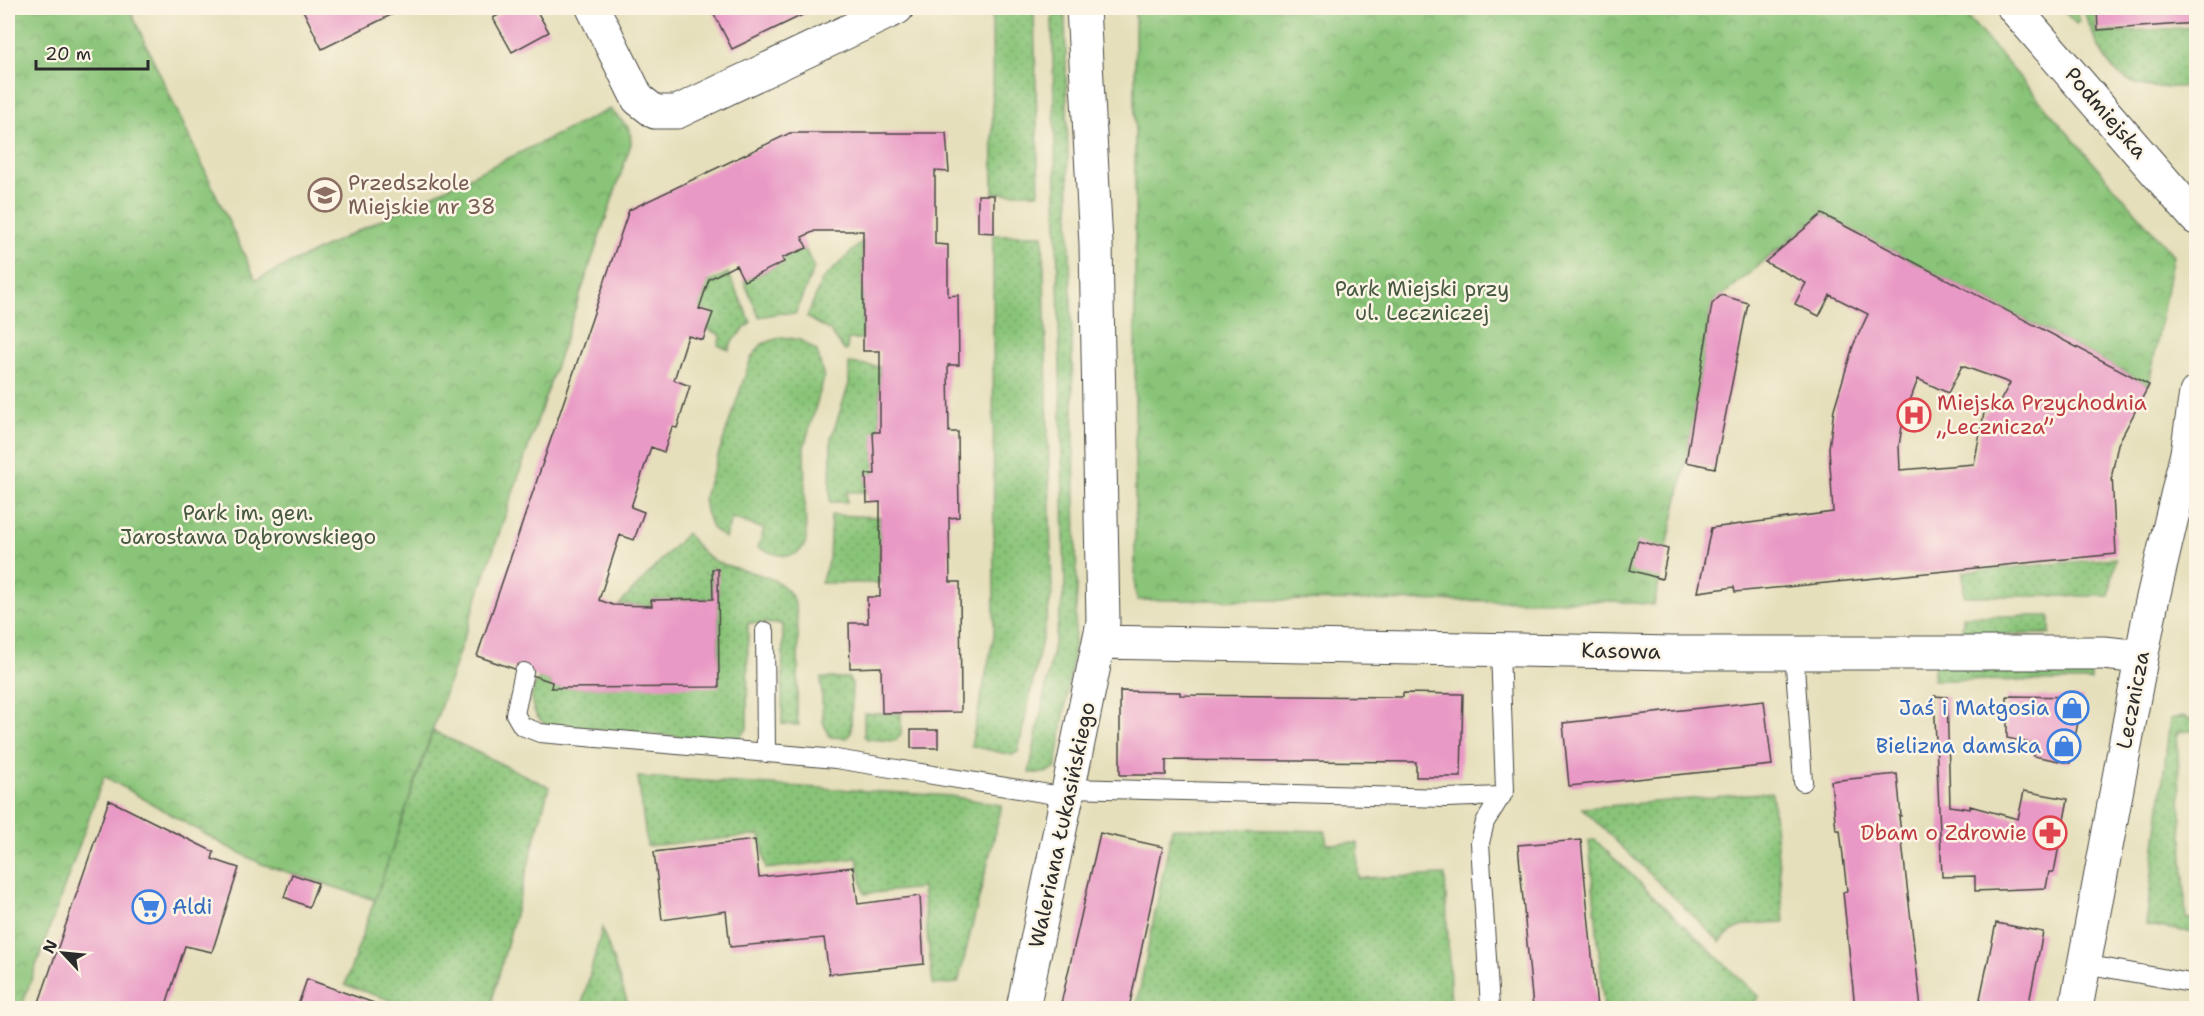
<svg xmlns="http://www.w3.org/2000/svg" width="2204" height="1016" font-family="'Shantell Sans',sans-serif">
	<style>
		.grass { fill: url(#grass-dots); stroke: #5a7852; stroke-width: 1.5 }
		.park { fill: url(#park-crowns); stroke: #5a7852; stroke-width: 1.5 }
		.building { fill: #e999c5; fill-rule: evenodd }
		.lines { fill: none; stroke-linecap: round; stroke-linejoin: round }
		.service-casing { stroke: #474641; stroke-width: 20 }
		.minor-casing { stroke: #474641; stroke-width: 35 }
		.service { stroke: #fff; stroke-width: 18 }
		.minor { stroke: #fff; stroke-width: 33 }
		.labels { text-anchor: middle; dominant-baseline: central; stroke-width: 5; stroke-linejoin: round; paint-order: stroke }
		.street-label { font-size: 21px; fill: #2b2b2b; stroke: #fcf5e5 }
		.education-label { font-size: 21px; fill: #785e54; stroke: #fcf5e5; text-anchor: start }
		.park-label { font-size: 21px; fill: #475942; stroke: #fcf5e5 }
		.health-label { font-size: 21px; fill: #be3a42; stroke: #fcf5e5; text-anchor: start }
		.shop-label { font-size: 21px; fill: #366cbe; stroke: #fcf5e5; text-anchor: end }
	</style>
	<defs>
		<pattern id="grass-dots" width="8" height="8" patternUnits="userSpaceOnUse" patternTransform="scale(1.5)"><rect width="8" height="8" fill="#89c478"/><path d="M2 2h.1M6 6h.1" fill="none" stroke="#709f63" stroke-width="1.8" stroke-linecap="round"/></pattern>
		<pattern id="park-crowns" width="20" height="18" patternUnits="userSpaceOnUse" patternTransform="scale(1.5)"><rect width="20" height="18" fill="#89c478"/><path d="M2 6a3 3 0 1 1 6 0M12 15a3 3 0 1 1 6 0" fill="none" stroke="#709f63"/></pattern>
	</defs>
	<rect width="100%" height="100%" fill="#fcf5e5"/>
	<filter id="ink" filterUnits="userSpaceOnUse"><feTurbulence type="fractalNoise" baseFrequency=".0167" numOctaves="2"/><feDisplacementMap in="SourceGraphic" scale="12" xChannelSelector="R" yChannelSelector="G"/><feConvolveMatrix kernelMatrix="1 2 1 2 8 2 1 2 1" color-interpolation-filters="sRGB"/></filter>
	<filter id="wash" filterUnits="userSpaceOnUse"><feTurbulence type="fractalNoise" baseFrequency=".008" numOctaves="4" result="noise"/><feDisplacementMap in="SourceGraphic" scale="24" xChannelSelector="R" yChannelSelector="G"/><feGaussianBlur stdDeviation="1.35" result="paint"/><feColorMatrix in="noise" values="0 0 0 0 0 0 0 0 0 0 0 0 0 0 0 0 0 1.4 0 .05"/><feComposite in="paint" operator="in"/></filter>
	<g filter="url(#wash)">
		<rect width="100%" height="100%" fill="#e5dfbb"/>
		<!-- grass -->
		<path class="grass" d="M992,8H1028L1034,13L1039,193H993Z
			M2061,8H2075L2080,21L2076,24Z
			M2083,8H2095L2096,33L2196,27V86C2177,86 2155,90 2136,84C2106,75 2092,34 2083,8Z
			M1065,14L1077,588L1074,649L1056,768L1045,773H1029L1065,587L1052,15Z
			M993,235H1043L1052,593L1018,752L1012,755L971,746L994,635Z
			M863,241V339H848L847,350H844L830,331L807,317L822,280Z
			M805,249L814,268L795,314L781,313L759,317L744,281L784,262L782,258Z
			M728,273L751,322L733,340L729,350L718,345L721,335L707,329L699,309L707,283Z
			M782,337L800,340L817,351L824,378L804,447L806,541C797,564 776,555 758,548L764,529L732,518L725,538L712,528L706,511L704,497L751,358L762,344Z
			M849,363L880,367V432H874L875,474H866V492H847V502H830L831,439L849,384Z
			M831,515L880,517V583H821L829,559Z
			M687,533C694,544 702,553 713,560C739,574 785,570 795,604C801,629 797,687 797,716L799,725L782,724L783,624L748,623L747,729L738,739L730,741L546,725C530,714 527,694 540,677L552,682L551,688L719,686L718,569L712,570L713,599L652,600V606L619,605Z
			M2116,558L2109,596H1964L1963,572Z
			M1963,616H2050V634H1962Z
			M1935,663L2091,667V681L1933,680Z
			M821,678H848L852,683L851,733L846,738L830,737L823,722Z
			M901,713V735L895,741L867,739L864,736V714Z
			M2183,716L2196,723V730L2177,732L2186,919H2196V933L2146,925L2170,719Z
			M433,731L549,787L490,1008H413L345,985Z
			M638,777L950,796L1002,805L958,983L933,985L922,888L864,894L857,858L766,869L760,835L647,846Z
			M1772,792L1784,922C1756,924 1739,920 1720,942L1582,808Z
			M1172,828L1325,831L1327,844L1358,843V878L1445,875L1451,1008H1136Z
			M1595,840L1759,997L1752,1004L1676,1008H1604L1589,841Z
			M602,928L627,1001L623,1008H581Z"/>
		<!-- park -->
		<path class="park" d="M8,8H129L256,280L610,109L630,129L631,144L375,900L262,864L224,845L104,776L21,1008H8Z
			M1135,8H1960L2173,255L2149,385L1822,214L1712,304L1686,462L1654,605L1613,601L1138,600L1135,592Z"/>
		<g id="blocks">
			<!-- building -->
			<path class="building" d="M302,8H405L322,49Z
				M502,8H535L549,32L512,52L493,18L504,12Z
				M711,8H817L732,49Z
				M2097,8H2196V23L2098,30Z
				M790,133H946L949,172L935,171V244L948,245V296L958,295L959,365H948L949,432H958L959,517L949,518L950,582H960L961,712L882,713L881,667L850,668L849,623H868L867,597H880V502L867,503L866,474H875L873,432H880V351H863V231H815L802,237L807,248L782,258L784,262L744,281L736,265L709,279L699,309L713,313L703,340L688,336L674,380L690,386L677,428L672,427L664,452L651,447L631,507L644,512L634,540L620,535L599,600L613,605L652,606L651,600L713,599L712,569H718L719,687L551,688L552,682L477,656L629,210Z
				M978,195H994V233L978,232Z
				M1822,214L2149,385L2118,444L2112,474L2116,554L1735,592L1734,587L1698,592L1711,528L1833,512L1829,448L1834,409L1853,346L1868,314L1830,295L1819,316L1795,304L1806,283L1765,262ZM1962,366L2010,383L1997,407L1984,413L1974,464L1900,470L1899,446L1903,420L1918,379L1948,393Z
				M1721,295L1748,303L1715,468L1686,462L1712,304Z
				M1638,541L1668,549L1662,579L1630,570Z
				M1120,691L1180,692V695L1403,697V693L1463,694L1461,777H1416V762L1166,760V775H1120Z
				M1934,696L1947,697L1950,806L1970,809V806L2018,819L2024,791L2068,799L2054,872H2049L2046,888L1975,891V876L1942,877Z
				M2007,696L2083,697L2070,763L2033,756L2035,744L2007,738Z
				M1764,701L1772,765L1569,786L1563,723Z
				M911,730H938V748H911Z
				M1897,774L1901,816H1899L1921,1008H1855L1843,892L1847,891L1840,830H1836L1831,781Z
				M109,800L214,852L212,859L239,868L212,952L185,946L165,1008H37Z
				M1100,833L1163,847L1129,1008H1060Z
				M755,840L759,877L853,867L858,904L920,896L924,964L829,974L824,938L730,947L726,911L662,920L654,852Z
				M1581,840L1597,1008H1533L1518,845Z
				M292,874L318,883L309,907L284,897Z
				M1996,923L2043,932L2028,1008H1978Z
				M307,979L343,992L388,1008H297Z"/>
		</g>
	</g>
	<g filter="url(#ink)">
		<use href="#blocks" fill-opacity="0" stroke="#474641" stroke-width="1.5"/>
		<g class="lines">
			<!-- service casing -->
			<g class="service-casing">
				<path id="service" d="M765,631L766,753
					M1794,652L1803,782
					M524,672L515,714L522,726L540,733L836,759L1067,797
					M1069,788L1446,798L1502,796
					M2084,964L2196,984
					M1490,1008L1480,843L1485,822L1505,790L1500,650"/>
			</g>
			<!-- minor casing -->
			<g class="minor-casing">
				<path id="minor" d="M593,8L638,99L655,112H677L897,8
					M2014,8L2196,218
					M1100,642L1673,653H2104L2141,657
					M1023,1008L1103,622L1096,244L1083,8
					M2076,1008L2151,606L2187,453L2196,393"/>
			</g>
			<!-- service -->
			<use href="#service" class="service"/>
			<!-- minor -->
			<use href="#minor" class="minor"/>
		</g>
	</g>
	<!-- icons -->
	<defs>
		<g id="school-ring" transform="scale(1.725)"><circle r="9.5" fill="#fcf5e5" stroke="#8d6e63" stroke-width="1.5"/><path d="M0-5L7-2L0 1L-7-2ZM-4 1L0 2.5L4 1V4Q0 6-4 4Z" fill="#8d6e63"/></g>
		<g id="hospital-ring" transform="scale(1.725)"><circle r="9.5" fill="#fcf5e5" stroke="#e0444e" stroke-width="1.5"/><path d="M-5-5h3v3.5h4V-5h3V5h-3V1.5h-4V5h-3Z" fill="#e0444e"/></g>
		<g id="shop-ring" transform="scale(1.725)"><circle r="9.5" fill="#fcf5e5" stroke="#3f7fe0" stroke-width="1.5"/><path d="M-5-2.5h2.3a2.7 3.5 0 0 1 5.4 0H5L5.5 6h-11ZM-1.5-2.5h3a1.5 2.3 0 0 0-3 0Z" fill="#3f7fe0"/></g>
		<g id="pharmacy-ring" transform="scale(1.725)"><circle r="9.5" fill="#fcf5e5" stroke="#e0444e" stroke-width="1.5"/><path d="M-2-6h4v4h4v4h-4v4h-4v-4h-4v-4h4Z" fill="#e0444e"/></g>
		<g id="supermarket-ring" transform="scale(1.725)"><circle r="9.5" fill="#fcf5e5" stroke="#3f7fe0" stroke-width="1.5"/><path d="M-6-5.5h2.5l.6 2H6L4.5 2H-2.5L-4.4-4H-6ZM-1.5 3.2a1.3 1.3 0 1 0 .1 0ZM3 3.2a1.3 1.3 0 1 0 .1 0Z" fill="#3f7fe0"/></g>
	</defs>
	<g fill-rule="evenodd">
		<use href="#school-ring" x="325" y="195"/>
		<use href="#hospital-ring" x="1914" y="415"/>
		<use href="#shop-ring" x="2072" y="708"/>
		<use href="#shop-ring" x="2064" y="746"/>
		<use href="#pharmacy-ring" x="2050" y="833"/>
		<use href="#supermarket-ring" x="149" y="907"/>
	</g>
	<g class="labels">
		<!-- street labels -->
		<g class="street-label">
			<text transform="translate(2106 113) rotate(49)">Podmiejska</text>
			<text transform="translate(1621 651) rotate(1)">Kasowa</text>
			<text transform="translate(2133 700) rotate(-79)">Lecznicza</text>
			<text transform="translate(1062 825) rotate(-78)">Waleriana Łukasińskiego</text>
		</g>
		<!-- education labels -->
		<g class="education-label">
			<text x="348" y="183">Przedszkole<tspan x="348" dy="24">Miejskie nr 38</tspan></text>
		</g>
		<!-- park labels -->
		<g class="park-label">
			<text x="1422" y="289">Park Miejski przy<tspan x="1422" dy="24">ul. Leczniczej</tspan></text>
			<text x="248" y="513">Park im. gen.<tspan x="248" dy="24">Jarosława Dąbrowskiego</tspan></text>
		</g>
		<!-- health labels -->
		<g class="health-label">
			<text x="1937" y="403">Miejska Przychodnia<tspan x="1937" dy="24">„Lecznicza”</tspan></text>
			<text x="2027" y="833" text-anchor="end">Dbam o Zdrowie</text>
		</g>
		<!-- shop labels -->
		<g class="shop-label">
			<text x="2049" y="708">Jaś i Małgosia</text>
			<text x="2041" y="746">Bielizna damska</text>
			<text x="172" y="907" text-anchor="start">Aldi</text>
		</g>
	</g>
	<!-- margin -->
	<rect width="2204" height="1016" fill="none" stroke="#fcf5e5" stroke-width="30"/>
	<!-- north arrow -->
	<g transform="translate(63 953) rotate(296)" stroke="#fcf5e5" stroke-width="4.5" paint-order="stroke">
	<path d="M0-4.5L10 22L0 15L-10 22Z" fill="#2b2b2b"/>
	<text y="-9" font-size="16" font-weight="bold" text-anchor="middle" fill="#2b2b2b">N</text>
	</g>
	<!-- scale -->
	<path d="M36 60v9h112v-9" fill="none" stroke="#2b2b2b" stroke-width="3"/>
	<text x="45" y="60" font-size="18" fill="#2b2b2b" stroke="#fcf5e5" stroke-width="4.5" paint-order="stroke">20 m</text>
</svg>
